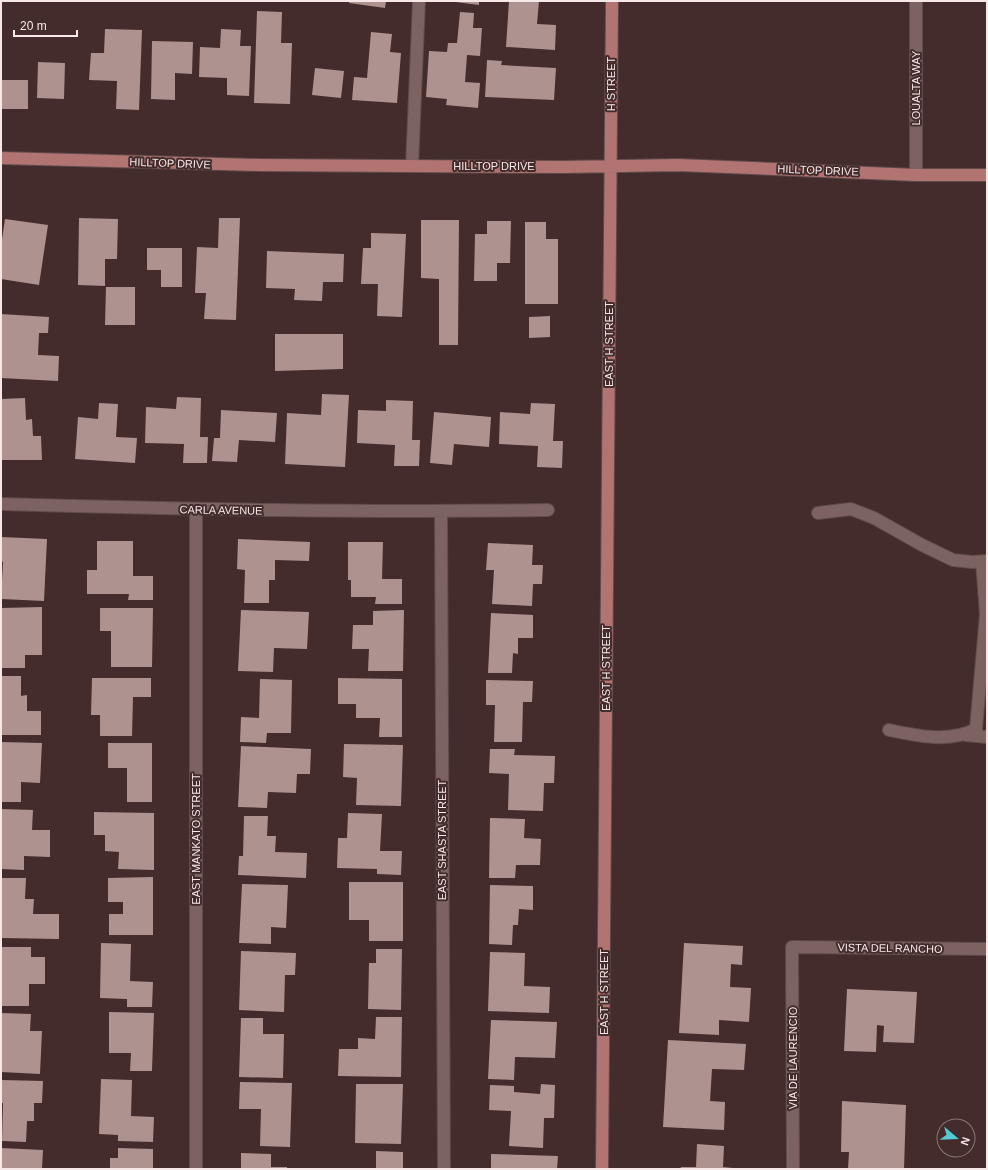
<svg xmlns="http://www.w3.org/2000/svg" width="988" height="1170" font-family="Arial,sans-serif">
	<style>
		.building { fill: #ae9290 }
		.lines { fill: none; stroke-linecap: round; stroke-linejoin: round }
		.minor-casing { stroke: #5f4b4b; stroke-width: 14 }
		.major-casing { stroke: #5f4b4b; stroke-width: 14 }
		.minor { stroke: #7c6261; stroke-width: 12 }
		.major { stroke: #b17472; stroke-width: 12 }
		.labels { text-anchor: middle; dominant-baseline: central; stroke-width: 4; stroke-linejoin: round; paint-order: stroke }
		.street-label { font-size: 11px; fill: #f7e8e7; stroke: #432c2b }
	</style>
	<rect width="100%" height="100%" fill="#432c2b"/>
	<!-- building -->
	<path class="building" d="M349,1H386L385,8L349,3Z
		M448,1H479V5Z
		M509,1H539L537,24L556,25L555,50L506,47Z
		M257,11L282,12L281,43H292L290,104L254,103Z
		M460,12L474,13L473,28H482L480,56L467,55L465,82L480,83L478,108L446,105L447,99L426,97L429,51L447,52L448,43H457Z
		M105,29L142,30L139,110L116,109L117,81L89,80L91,53H104Z
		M221,29L241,30L240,46H251L249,96L227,95V78L199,77L200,47L220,48Z
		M371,32L392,34L390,52L401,53L397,103L352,100L354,77L367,78Z
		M152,41L193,42L192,74L175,73V100L151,99Z
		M487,60L502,61L501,65L556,68L554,100L485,97Z
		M38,62L65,63L64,99L37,98Z
		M315,68L344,71L341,98L312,95Z
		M1,80H28V109H1Z
		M79,218L118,219L117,259H105V286L78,285Z
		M219,218H240L236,320L204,319L206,293H195L197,247L218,248Z
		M5,219L48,225L39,285L1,279V246Z
		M421,220H459L458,345H439V279L421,278Z
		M487,221H511L510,263H497V281H474L475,234H487Z
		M525,222H546V239H558V304H525Z
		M371,233L406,234L402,317L377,316L378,284H361L363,248H371Z
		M147,248H182V287H161V270H147Z
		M267,251L344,254L343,282H323L322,301L294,300L295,289L266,288Z
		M106,287H135V325H105Z
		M1,314L49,317L48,333H39L38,355L59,356L58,381L1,378Z
		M550,316V337L529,338V317Z
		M275,334H343V369L275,371Z
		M322,394L349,395L345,467L285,464L287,413L321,415Z
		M177,397L201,398L200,437H208L207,463H183L184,444L145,443L146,407L176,409Z
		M25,398L26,420L32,419L33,436H41L42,460H1V399Z
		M386,400L413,401L412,440H420L419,466H394L395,445L357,443L358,410L386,411Z
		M99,403L118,404L116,437L137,438L135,463L75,459L78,417L98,419Z
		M531,403L555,404L553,441H563L562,468L537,467L538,446L499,444L500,412L530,414Z
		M221,410L277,413L275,442L239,440L237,462L212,461L214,438H220Z
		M434,412L491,417L489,447L454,444L452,465L430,463Z
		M1,537L47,539L44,601L1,599L3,562L1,561Z
		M238,539L310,542L309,561L275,560V580H269V603H244L245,570L237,569Z
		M97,541H133V576H153V600H128L129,594H87V570H97Z
		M348,542H383L382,579H402V604H375L376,597H351V580H348Z
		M488,543L533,545L532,565H543L542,584H533L532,606L492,604L494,570H486Z
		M42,607V655H25V668H1V608Z
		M100,608H153L152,667H111V631H100Z
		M241,610L309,612L307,649L274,648L273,672L238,671Z
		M404,610L403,671H368L369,649H352L353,625H373V611Z
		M491,613L533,615V638H518V654L513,653L512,673H488Z
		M1,676H21V696L27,695V711H41V735H1Z
		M92,678H151V697H133L132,736H100V715H91Z
		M338,678L402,679V737H379L380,718H356V704H338Z
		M260,679L292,680L291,733H267L266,743L240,742L241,717L259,718Z
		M486,680L533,681L532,702H523L522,742H494L495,705H486Z
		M1,742L42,743L40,783L21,782V802H1Z
		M108,743H152V802H127V768H108Z
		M344,744L403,745L401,806L356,805L357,778L343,777Z
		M241,746L311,749L310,774H297L296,793L268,792L267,808L238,807Z
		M490,749H515L514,755L555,756L554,783H544L543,811L508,810L509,774L489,773Z
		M1,809L33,810L32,830H50V857L24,856V870L1,869Z
		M94,812L154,813V870L118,869L119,852L105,851V835H94Z
		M348,813L382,814L380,851H402L401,875L377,874V869L337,868L338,838H347Z
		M244,816H268L267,836H276L275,852L307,853L306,878L238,875L239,856H243Z
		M490,818L525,819L524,838L541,839L540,865H516L515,878H489Z
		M153,877V935H109V914H123V902H108V878Z
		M1,878H26L25,899H34L33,914H59V939L1,938Z
		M349,882H403V941H369V920H349Z
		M242,884L288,885L286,928L271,927V944L239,943Z
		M490,885L533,886V910L519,909L518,925H513L512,945L489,944Z
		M101,943L131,944L130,981L153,982L152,1007H127V999L100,998Z
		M684,943L743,946L742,965L731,964L730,987L751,988L749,1022L719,1020V1035L679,1033Z
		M1,947H31V957H45V984H29V1006H1Z
		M376,949H402L401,1010L368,1009L369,963H376Z
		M241,951L296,953L295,975H285L284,1012L239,1010Z
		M490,952L525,953L524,986L550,987L549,1013L488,1011Z
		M847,989L917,992L914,1043L883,1042L884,1026L877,1025L876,1052L844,1051Z
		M109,1012L154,1013L152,1071H130L131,1053H109Z
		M1,1013L31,1014L30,1031H42L40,1074L1,1072Z
		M376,1017H402L401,1077L338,1076L339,1049H358V1038L375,1039Z
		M241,1018H263V1034H284L283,1078L239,1077Z
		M491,1020L557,1022L555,1058L515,1057L514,1080L488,1079Z
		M668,1040L746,1044L744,1070L712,1069L710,1101L725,1102L724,1130L663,1127Z
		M101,1079L132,1080L131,1116L154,1117L153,1142L118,1141V1135L99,1134Z
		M1,1080L43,1081L42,1103H34V1121H27L26,1142L2,1141L3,1103H1Z
		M240,1082L292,1083L290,1147L260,1146L261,1109H239Z
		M356,1084H403L401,1144L355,1143Z
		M541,1084L555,1085L554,1118H544L543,1148L509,1146L511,1111L489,1110L490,1085L514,1086V1092L540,1094Z
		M842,1101L906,1105L904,1169H848L849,1152H841Z
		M697,1144L724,1146L723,1167L743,1169H680L681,1167H696Z
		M1,1148L43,1150L42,1169H1Z
		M118,1148L153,1149V1169H110V1158H118Z
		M376,1151L403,1152V1169H376Z
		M241,1153L271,1154V1167H287V1169H241Z
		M491,1154L558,1156L557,1169H491Z"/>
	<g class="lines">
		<!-- minor casing -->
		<g class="minor-casing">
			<path id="minor" d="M916,1V175
				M412,166L419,1
				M1,504C183,509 366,513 548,510
				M196,510V1169
				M441,512L444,1169
				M818,513L851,509L874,518L922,545L953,560L972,562L987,561
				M889,730C917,736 950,743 976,729L986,614L982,562
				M966,735L987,737
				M793,1169L792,947L987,949"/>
		</g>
		<!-- major casing -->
		<g class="major-casing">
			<path id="major" d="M1,158L259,165L564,167L678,165L916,175H987
				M602,1169L612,1"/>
		</g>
		<!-- minor -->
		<use href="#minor" class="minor"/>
		<!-- major -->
		<use href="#major" class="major"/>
	</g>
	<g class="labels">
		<!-- street labels -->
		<g class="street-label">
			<text transform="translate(611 84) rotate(-90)">H STREET</text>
			<text transform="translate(916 88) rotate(-90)">LOUALTA WAY</text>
			<text transform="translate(170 163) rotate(2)">HILLTOP DRIVE</text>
			<text x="494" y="166">HILLTOP DRIVE</text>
			<text transform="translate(818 170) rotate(2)">HILLTOP DRIVE</text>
			<text transform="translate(609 344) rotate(-90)">EAST H STREET</text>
			<text transform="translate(221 510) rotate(1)">CARLA AVENUE</text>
			<text transform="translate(606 668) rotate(-90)">EAST H STREET</text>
			<text transform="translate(196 839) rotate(-90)">EAST MANKATO STREET</text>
			<text transform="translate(442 840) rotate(-90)">EAST SHASTA STREET</text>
			<text transform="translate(890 948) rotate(1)">VISTA DEL RANCHO</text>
			<text transform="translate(604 992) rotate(-90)">EAST H STREET</text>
			<text transform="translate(793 1058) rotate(-90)">VIA DE LAURENCIO</text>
		</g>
	</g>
	<!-- border -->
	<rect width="988" height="1170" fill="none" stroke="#f7e8e7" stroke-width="4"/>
	<!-- north arrow -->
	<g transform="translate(956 1138) rotate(109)"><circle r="19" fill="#432c2b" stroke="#8b7776"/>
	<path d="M0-3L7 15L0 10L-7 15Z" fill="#51ccd5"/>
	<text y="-6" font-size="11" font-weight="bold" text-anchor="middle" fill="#f7e8e7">N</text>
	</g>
	<!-- scale -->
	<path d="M14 30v6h63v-6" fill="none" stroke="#f7e8e7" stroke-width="2"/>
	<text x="20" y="30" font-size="12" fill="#f7e8e7" stroke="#432c2b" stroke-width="3" paint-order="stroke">20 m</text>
</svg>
